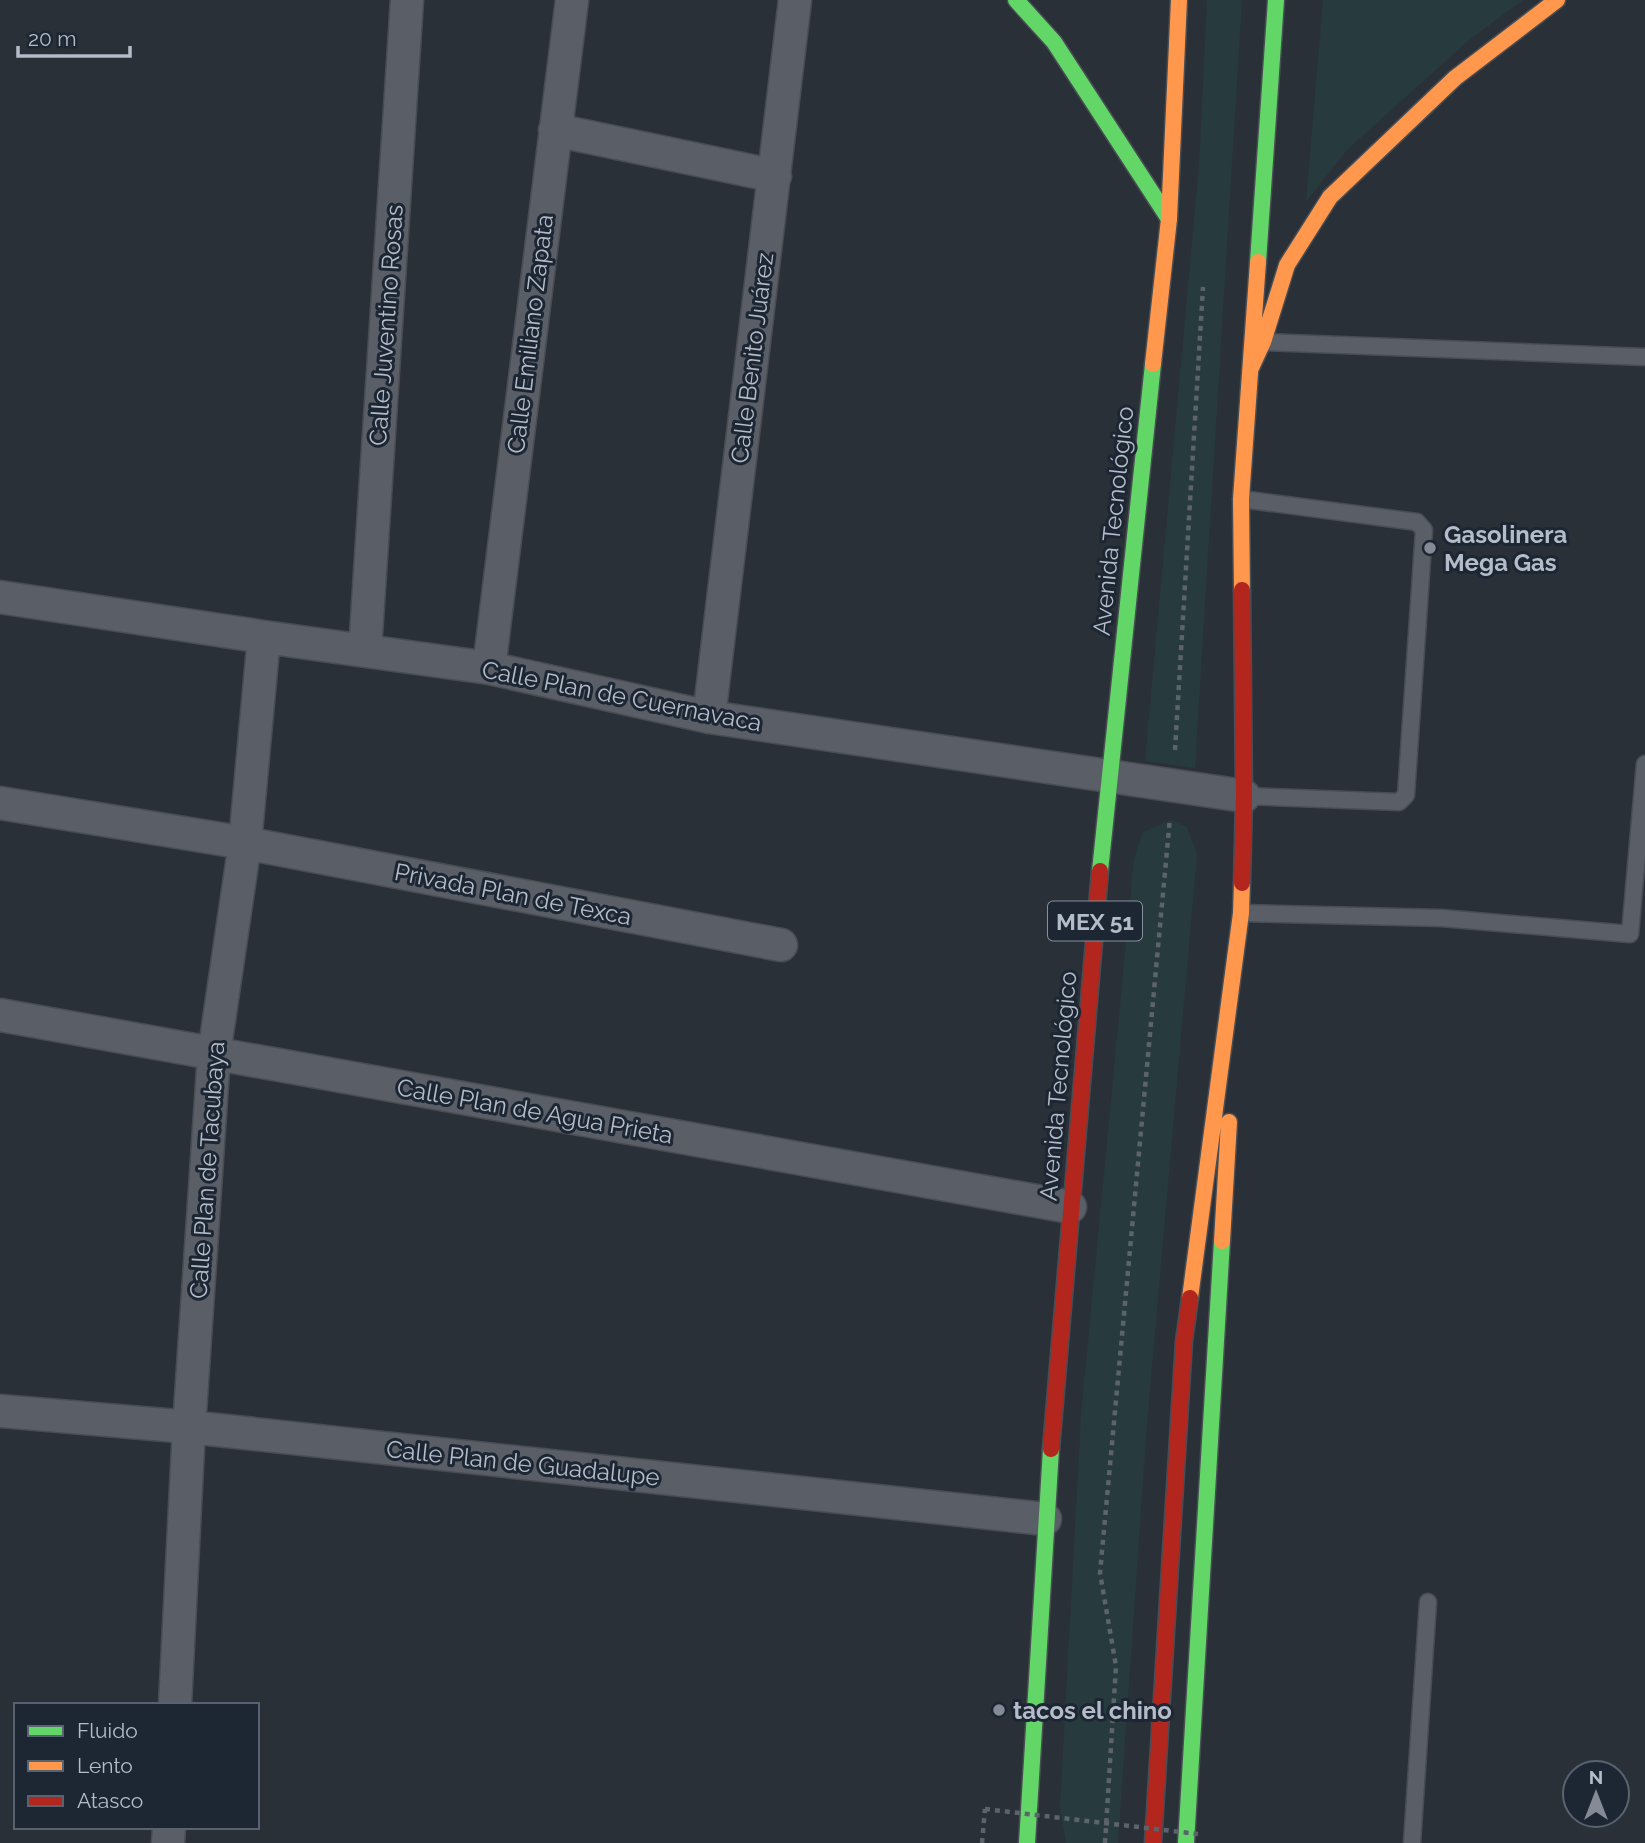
<svg xmlns="http://www.w3.org/2000/svg" width="1645" height="1843" font-family="Raleway,sans-serif">
	<style>
		.green { fill: #273a3e }
		.lines { fill: none; stroke-linecap: round; stroke-linejoin: round }
		.lane-casing { stroke: #484c53; stroke-width: 19 }
		.street-casing { stroke: #484c53; stroke-width: 35 }
		.fast-casing { stroke: #484c53; stroke-width: 19 }
		.slow-casing { stroke: #484c53; stroke-width: 19 }
		.jam-casing { stroke: #484c53; stroke-width: 19 }
		.path { stroke: #5d636a; stroke-width: 4.5; stroke-dasharray: 5 5; stroke-linecap: butt }
		.lane { stroke: #5a5e66; stroke-width: 16 }
		.street { stroke: #5a5e66; stroke-width: 32 }
		.fast { stroke: #63d668; stroke-width: 16 }
		.slow { stroke: #ff974d; stroke-width: 16 }
		.jam { stroke: #b3261e; stroke-width: 16 }
		.path-bridge { stroke: #5d636a; stroke-width: 4.5; stroke-dasharray: 5 5; stroke-linecap: butt }
		.poi-dot { fill: #848b96; stroke: #1d2633; stroke-width: 2.5 }
		.labels { text-anchor: middle; dominant-baseline: central; stroke-width: 6; stroke-linejoin: round; paint-order: stroke }
		.shield { fill: #1d2633; stroke: #878f9c; stroke-width: 2 }
		.shield-label { font-size: 23px; font-weight: bold; fill: #b4bcc9 }
		.street-label { font-size: 24px; fill: #b4bcc9; stroke: #1d2633 }
		.poi-label { font-size: 24px; font-weight: bold; fill: #b4bcc9; stroke: #1d2633; text-anchor: start }
	</style>
	<rect width="100%" height="100%" fill="#2a3038"/>
	<!-- green -->
	<path class="green" d="M1207,0H1242L1195,768L1145,761L1199,165Z
		M1323,0H1523L1469,40L1347,150L1306,202Z
		M1170,820L1187,827L1197,854L1147,1424L1118,1843H1066L1060,1808L1081,1415L1134,859L1143,832Z"/>
	<g class="lines">
		<!-- lane casing -->
		<g class="lane-casing">
			<path id="lane" d="M1263,342L1645,357
				M1241,499L1417,522L1424,530L1406,795L1399,802L1244,796
				M1241,913L1441,918L1630,934L1645,764
				M1412,1843L1428,1602"/>
		</g>
		<!-- street casing -->
		<g class="street-casing">
			<path id="street" d="M555,130L775,176
				M0,597L264,637L489,668L709,717L1244,796
				M365,650L407,0
				M489,668L572,0
				M709,717L795,0
				M0,803L245,843L781,945
				M0,1015L1070,1207
				M0,1411L189,1427L1045,1519
				M175,1705L189,1427L214,1054L245,843L264,637
				M168,1843L169,1827"/>
		</g>
		<!-- fast casing -->
		<g class="fast-casing">
			<path id="fast" d="M1016,0L1054,42L1169,219
				M1258,262L1276,0
				M1100,871L1153,364
				M1027,1843L1051,1449
				M1186,1843L1222,1241"/>
		</g>
		<!-- slow casing -->
		<g class="slow-casing">
			<path id="slow" d="M1153,364L1169,219L1179,0
				M1251,368L1263,342L1287,265L1330,197L1455,78L1557,0
				M1242,590L1241,499L1258,262
				M1222,1241L1229,1122
				M1190,1298L1241,913L1242,883"/>
		</g>
		<!-- jam casing -->
		<g class="jam-casing">
			<path id="jam" d="M1242,883L1244,796L1242,590
				M1051,1449L1100,871
				M1153,1843L1184,1341L1190,1298"/>
		</g>
		<!-- path -->
		<path class="path" d="M1175,750L1203,287
			M982,1843L985,1809
			M1105,1843L1116,1666L1100,1573L1170,818"/>
		<!-- lane -->
		<use href="#lane" class="lane"/>
		<!-- street -->
		<use href="#street" class="street"/>
		<!-- fast -->
		<use href="#fast" class="fast"/>
		<!-- slow -->
		<use href="#slow" class="slow"/>
		<!-- jam -->
		<use href="#jam" class="jam"/>
		<!-- path-bridge -->
		<path class="path-bridge" d="M985,1809L1198,1834"/>
	</g>
	<!-- markers -->
	<g class="poi-dot">
		<circle cx="1430" cy="548" r="7"/>
		<circle cx="999" cy="1710" r="7"/>
	</g>
	<g class="labels">
		<!-- shield labels -->
		<rect class="shield" x="1048" y="901.5" width="94" height="39" rx="5"/>
		<g class="shield-label">
			<text x="1095" y="921">MEX 51</text>
		</g>
		<!-- street labels -->
		<g class="street-label">
			<text transform="translate(386 325) rotate(-86)">Calle Juventino Rosas</text>
			<text transform="translate(530 334) rotate(-83)">Calle Emiliano Zapata</text>
			<text transform="translate(752 358) rotate(-83)">Calle Benito Juárez</text>
			<text transform="translate(1113 521) rotate(-84)">Avenida Tecnológico</text>
			<text transform="translate(622 696) rotate(11)">Calle Plan de Cuernavaca</text>
			<text transform="translate(513 894) rotate(11)">Privada Plan de Texca</text>
			<text transform="translate(1058 1086) rotate(-85)">Avenida Tecnológico</text>
			<text transform="translate(535 1111) rotate(10)">Calle Plan de Agua Prieta</text>
			<text transform="translate(207 1170) rotate(-86)">Calle Plan de Tacubaya</text>
			<text transform="translate(523 1463) rotate(6)">Calle Plan de Guadalupe</text>
		</g>
		<!-- poi labels -->
		<g class="poi-label">
			<text x="1444" y="534">Gasolinera<tspan x="1444" dy="28">Mega Gas</tspan></text>
			<text x="1013" y="1710">tacos el chino</text>
		</g>
	</g>
	<!-- legend -->
	<rect x="14" y="1703" width="245" height="126" fill="#1d2633" stroke="#59626f" stroke-width="2"/>
	<rect x="28" y="1726" width="35" height="10" fill="#63d668" stroke="#59626f" stroke-width="2"/>
	<text x="77" y="1738" font-size="21" fill="#b4bcc9">Fluido</text>
	<rect x="28" y="1761" width="35" height="10" fill="#ff974d" stroke="#59626f" stroke-width="2"/>
	<text x="77" y="1773" font-size="21" fill="#b4bcc9">Lento</text>
	<rect x="28" y="1796" width="35" height="10" fill="#b3261e" stroke="#59626f" stroke-width="2"/>
	<text x="77" y="1808" font-size="21" fill="#b4bcc9">Atasco</text>
	<!-- north arrow -->
	<g transform="translate(1596 1794)"><circle r="33" fill="#1d2633" stroke="#59626f" stroke-width="2"/>
	<path d="M0-5L12 26L0 18L-12 26Z" fill="#848b96"/>
	<text y="-10" font-size="19" font-weight="bold" text-anchor="middle" fill="#b4bcc9">N</text>
	</g>
	<!-- scale -->
	<path d="M18 46v10h112v-10" fill="none" stroke="#b4bcc9" stroke-width="3.5"/>
	<text x="28" y="46" font-size="21" fill="#b4bcc9" stroke="#1d2633" stroke-width="5" paint-order="stroke">20 m</text>
</svg>
